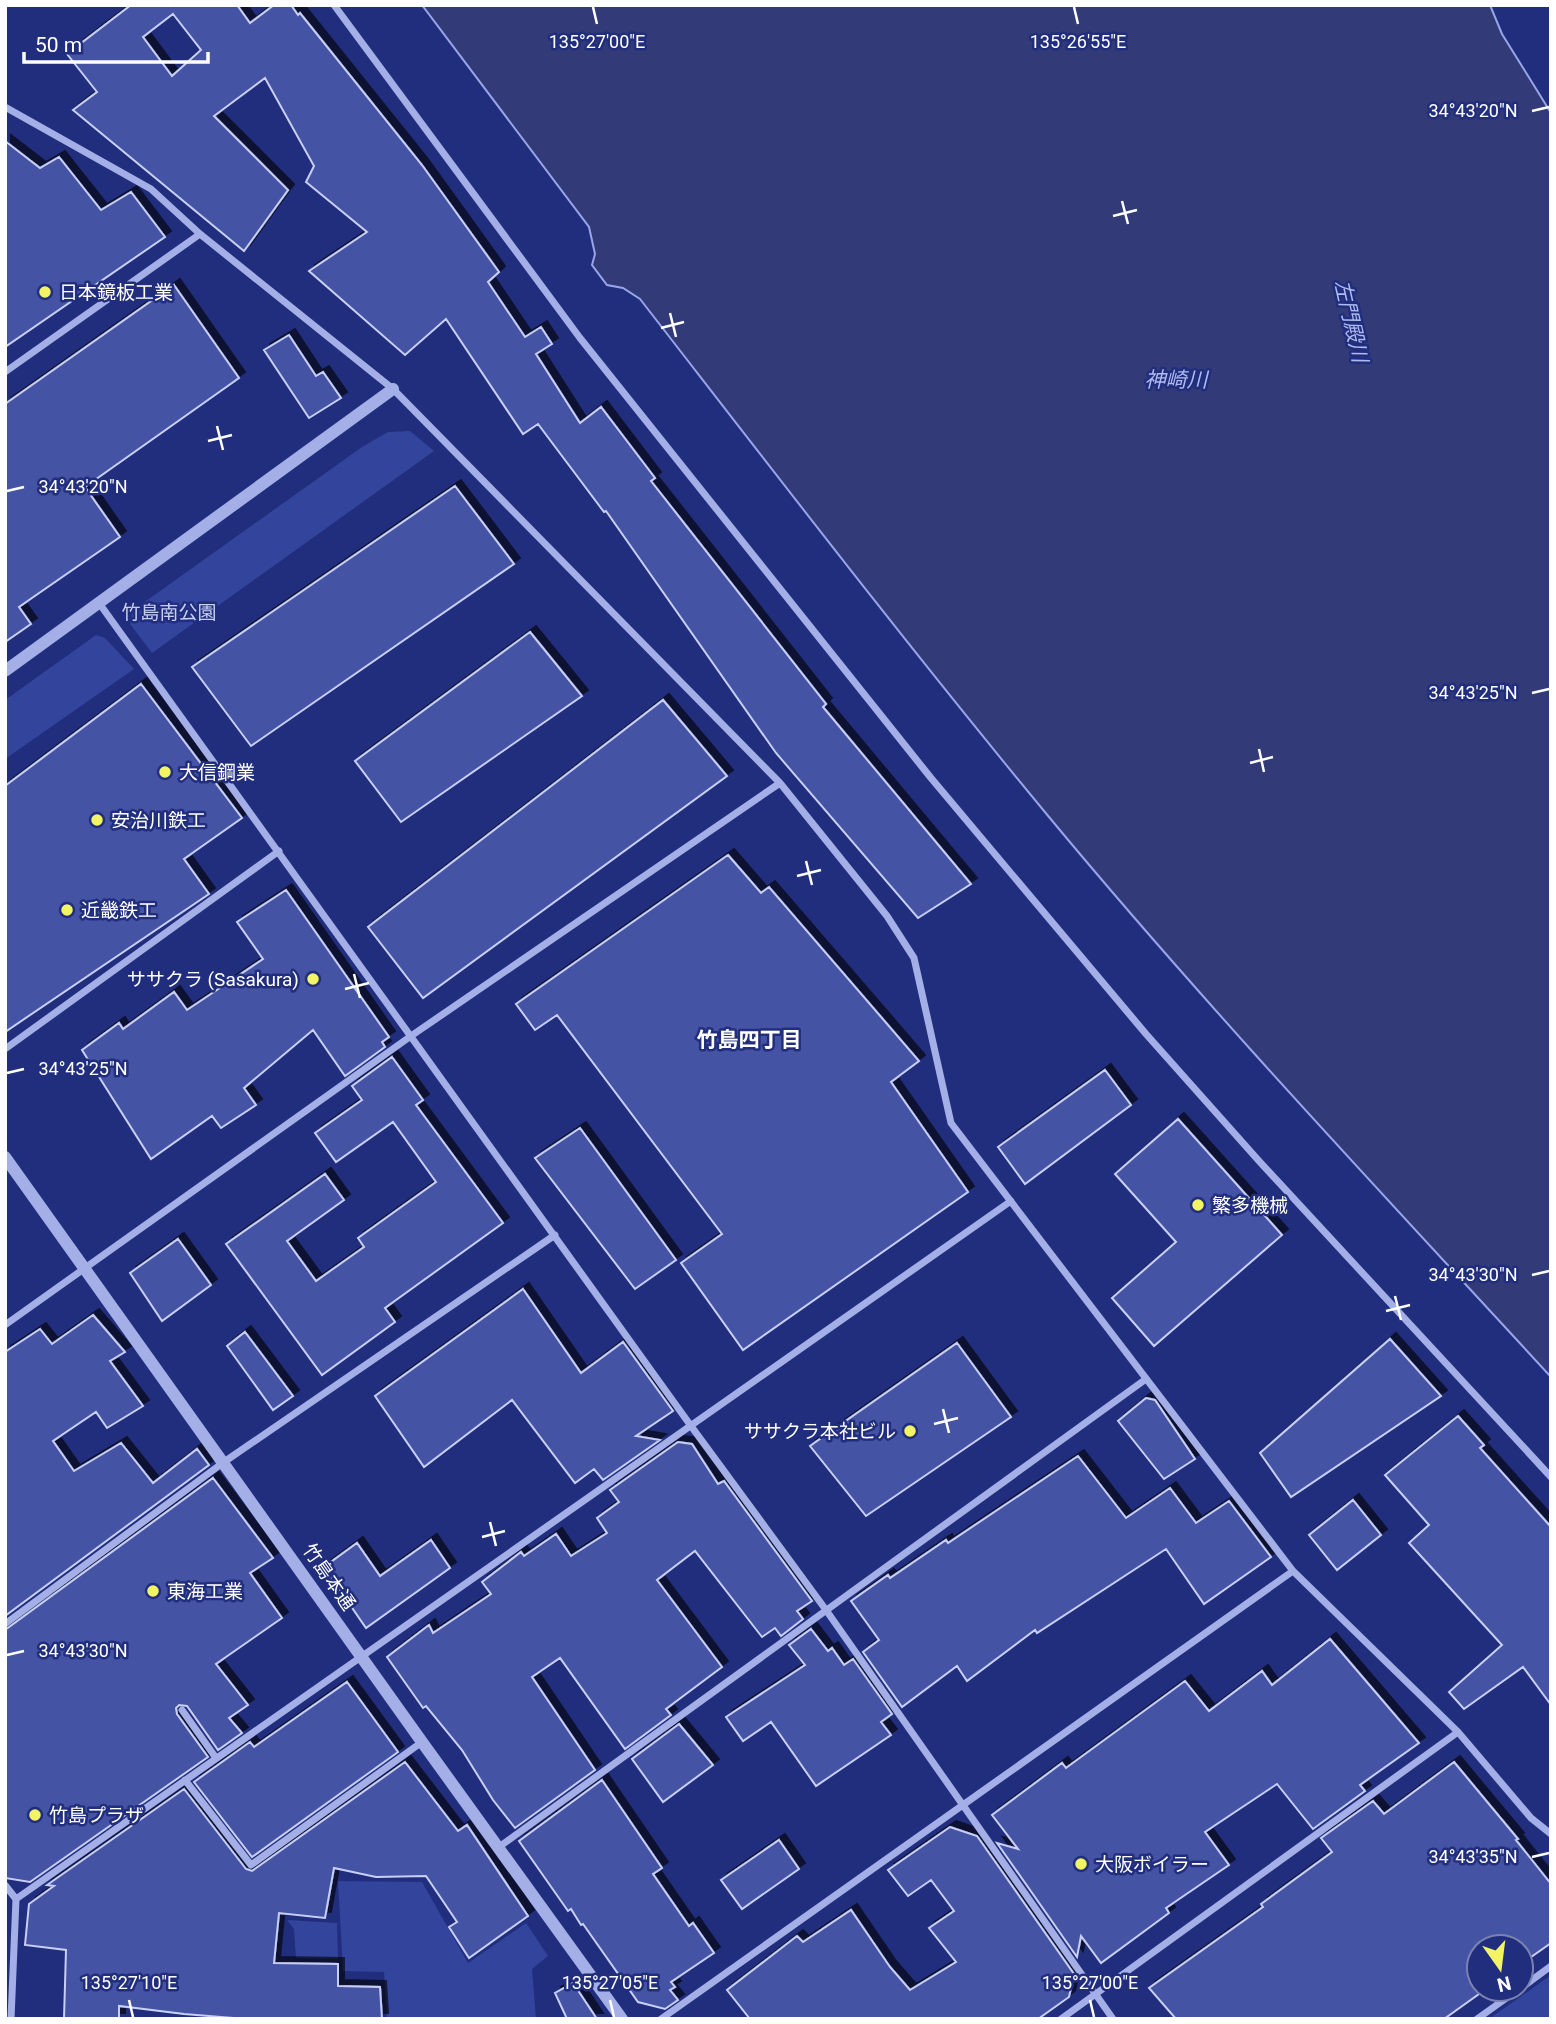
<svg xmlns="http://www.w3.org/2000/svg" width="1556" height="2024" font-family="Roboto,'Noto Sans JP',sans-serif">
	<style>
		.green { fill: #33449c }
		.water { fill: #323b77; stroke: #98a5e8; stroke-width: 2 }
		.building { fill: #4553a5; stroke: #c8cff5; stroke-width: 2; fill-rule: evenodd; filter: url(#shadow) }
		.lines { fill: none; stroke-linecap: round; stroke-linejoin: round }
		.minor { stroke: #a4afe7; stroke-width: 7 }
		.tertiary { stroke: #a4afe7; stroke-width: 12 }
		.ticks { fill: none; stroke: #fff; stroke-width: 2.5 }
		.poi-dot { fill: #f2f465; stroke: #212e7d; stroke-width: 2.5 }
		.labels { text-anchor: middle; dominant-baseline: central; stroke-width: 5; stroke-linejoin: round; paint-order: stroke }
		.poi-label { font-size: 19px; fill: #fff; stroke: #212e7d; text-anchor: start }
		.park-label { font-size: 19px; fill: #c8cff5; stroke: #212e7d }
		.street-label { font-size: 19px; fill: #fff; stroke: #212e7d }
		.water-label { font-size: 21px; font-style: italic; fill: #afbaef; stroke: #212e7d }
		.neighbourhood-label { font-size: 21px; font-weight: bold; fill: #fff; stroke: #212e7d }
		.ticks-label { font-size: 18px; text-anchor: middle; fill: #fff; stroke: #212e7d; stroke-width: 5; stroke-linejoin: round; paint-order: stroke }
	</style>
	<defs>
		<filter id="shadow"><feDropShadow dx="6" dy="-6" stdDeviation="0" flood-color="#0009"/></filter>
	</defs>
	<rect width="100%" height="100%" fill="#212e7d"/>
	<!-- green -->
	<path class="green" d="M410,431L434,451L152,653L130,624L132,611L362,447L388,432Z
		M96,635L105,638L134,669L5,759V700Z
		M338,1881L422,1882L468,1963L526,1923L548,1956L532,1969L536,2019H387L384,1972L343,1971Z
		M287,1920L337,1923L338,1959L296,1958L294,1929Z
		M1551,1975V2019H1489Z"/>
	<!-- water -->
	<path class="water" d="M422,5H1490L1502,34L1551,113V1377C1382,1193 1209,1010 1049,817C909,648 775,473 640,299L623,288L607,285L592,265L595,254L589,227Z"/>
	<!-- building -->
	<path class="building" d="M131,5H237L250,23L274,5H291L298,15L300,13L422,165L499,272L488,282L525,337L541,327L552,344L536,354L580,423L601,407L655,478L651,481L826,704L823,707L971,884L918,918L776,753L606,511L604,512L538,424L523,434L446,319L405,355L309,271L367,232L306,182L314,166L265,78L214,116L288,190L244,251L73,110L97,92L67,54ZM173,14L201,50L172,76L143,37Z
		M5,141L40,168L59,157L101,210L131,192L165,237L5,347Z
		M174,285L239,378L85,487L120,537L19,607L31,624L5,642V404Z
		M289,335L316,376L323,372L341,398L309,418L264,350Z
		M455,486L514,564L251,746L192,667Z
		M530,632L582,696L401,822L355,761Z
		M141,684L242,818L184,859L209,894L5,1032V786Z
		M663,700L727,776L423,998L368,927Z
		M728,855L761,893L769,887L919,1061L891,1082L968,1192L743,1350L681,1263L722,1234L557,1015L535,1030L516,1004Z
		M286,890L389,1037L382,1042L385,1047L345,1076L313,1030L244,1088L256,1105L221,1128L212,1116L151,1159L82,1050L119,1023L123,1029L174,992L187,1010L263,959L237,922Z
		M392,1057L423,1100L416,1105L503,1223L385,1308L395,1322L322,1375L226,1244L325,1174L344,1200L287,1241L316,1281L364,1247L358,1238L436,1182L393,1122L336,1162L315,1133L362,1100L352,1086Z
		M1105,1070L1131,1105L1025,1184L998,1147Z
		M1178,1119L1282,1235L1154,1346L1112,1298L1176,1242L1115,1174Z
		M580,1128L676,1260L635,1289L535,1158Z
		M178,1239L211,1285L162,1321L130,1273Z
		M523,1289L581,1373L623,1342L673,1411L636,1436L660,1440L603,1480L594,1469L575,1483L512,1400L424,1467L375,1396Z
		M93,1315L125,1352L110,1361L143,1406L107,1428L96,1412L53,1441L74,1471L121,1443L153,1483L197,1449L209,1465L5,1616V1352L40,1329L52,1344Z
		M245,1332L293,1396L273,1410L227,1346Z
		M1390,1339L1441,1396L1291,1497L1260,1453Z
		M957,1343L1011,1417L866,1516L810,1446Z
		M1146,1398L1155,1400L1195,1459L1164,1479L1118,1421Z
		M1458,1416L1484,1445L1480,1448L1551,1527V1705L1523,1667L1464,1709L1449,1692L1502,1645L1409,1543L1429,1525L1385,1475Z
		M678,1442L692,1444L718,1484L724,1481L812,1601L797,1611L803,1619L781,1636L775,1628L762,1637L695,1551L657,1580L722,1667L666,1709L671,1715L625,1749L560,1658L532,1677L595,1770L515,1828L493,1800L462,1750L426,1706L423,1708L387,1657L429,1625L433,1633L491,1594L482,1582L521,1552L524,1556L556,1534L571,1556L607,1533L597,1518L619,1502L610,1490Z
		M1078,1456L1126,1518L1170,1488L1196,1523L1229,1501L1271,1557L1204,1604L1166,1549L1037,1633L1035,1630L967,1681L957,1666L902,1707L863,1652L879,1640L851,1601L888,1575L890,1578L946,1540L948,1543Z
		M213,1478L273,1558L250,1573L282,1618L216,1664L248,1705L229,1718L242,1733L218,1750L187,1706L179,1705L176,1708L177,1714L208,1757L30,1882L5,1878V1630Z
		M1353,1500L1381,1535L1337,1570L1309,1535Z
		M431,1540L450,1568L366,1628L324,1567L357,1543L380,1576Z
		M811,1629L828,1651L832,1648L844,1665L853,1659L892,1714L881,1722L891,1735L816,1786L771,1722L743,1741L726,1717L805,1665L789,1645Z
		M1330,1639L1419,1743L1360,1785L1365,1791L1313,1829L1277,1784L1205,1832L1229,1865L1166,1908L1169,1913L1101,1963L1081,1936L1077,1957L997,1843L1018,1849L992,1815L1062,1763L1066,1768L1185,1681L1209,1711L1262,1671L1272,1685Z
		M347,1682L398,1752L252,1857L194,1782L250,1742L254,1747Z
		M679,1724L713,1765L663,1802L632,1759Z
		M405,1762L458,1831L467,1825L528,1916L469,1958L449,1927L457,1922L426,1876L376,1877L334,1868L325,1918L279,1913L274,1963L338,1964V1986L380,1987L382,2019H246L184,2014L119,2006V2019H64L66,1950L25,1945L29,1904L54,1886L47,1885L184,1789L246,1869L252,1871Z
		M1454,1762L1518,1839L1516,1840L1551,1884V1943L1521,1964V1947H1479V1994L1444,2019H1176L1149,1988L1263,1907L1261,1904L1332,1852L1321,1838L1373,1801L1384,1814Z
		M602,1780L662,1868L653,1874L689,1926L693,1923L714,1953L671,1982L675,1987L670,1990L678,2000L665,2009L638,2002L583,1924L581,1925L571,1909L568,1911L519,1841Z
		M950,1827L977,1836L1074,1974L1069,1997L1038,2019H750L727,1990L797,1936L803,1942L851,1910L890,1967L910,1990L956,1962L929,1928L954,1911L931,1880L908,1896L888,1870Z
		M779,1840L799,1869L742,1909L721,1880Z
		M573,1983L597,2019H567L555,1993Z"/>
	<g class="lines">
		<!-- minor -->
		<path class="minor" d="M334,5L580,338L931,778L1146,1034L1259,1161L1551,1477
			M5,107L151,189L200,234L393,389L780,783L887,916L914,958L951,1123L1293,1571L1458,1732L1531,1818L1551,1834
			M5,372L200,234
			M99,603L691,1426L826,1610L1113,2019
			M5,1049L279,851
			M5,1325L411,1036L780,783
			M5,1624L224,1462L555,1235
			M182,1710L216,1758
			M185,1780L251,1865L422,1742
			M499,1847L1146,1379
			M5,1885L16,1899L11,2019
			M16,1899L1011,1201
			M1521,1988L1551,1966
			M661,2019L1293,1571
			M1061,2019L1458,1732
			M1477,2019L1519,1989"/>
		<!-- tertiary -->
		<path class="tertiary" d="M5,671L393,389
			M5,1157L422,1742L622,2019"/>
	</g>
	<!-- ticks -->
	<path class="ticks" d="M593,7L597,24M1074,7L1078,24M1532,111L1549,107M1122,201L1128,224M1113,216L1137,210M670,313L676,337M661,328L684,322M217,426L223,450M208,441L232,435M7,491L24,487M1532,693L1549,689M1259,749L1264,772M1250,763L1273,757M806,861L812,885M797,876L821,870M354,974L360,998M345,989L369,983M7,1073L24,1069M1532,1275L1549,1271M1395,1296L1401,1320M1386,1311L1410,1305M943,1409L949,1433M934,1424L958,1418M490,1522L496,1546M482,1537L505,1531M7,1655L24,1651M1532,1857L1549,1853M129,2000L133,2017M610,2000L614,2017M1090,2000L1094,2017"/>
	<!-- markers -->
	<g class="poi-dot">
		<circle cx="45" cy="292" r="7"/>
		<circle cx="165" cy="772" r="7"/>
		<circle cx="97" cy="820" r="7"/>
		<circle cx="67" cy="910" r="7"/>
		<circle cx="313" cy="979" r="7"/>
		<circle cx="1198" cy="1205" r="7"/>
		<circle cx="910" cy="1431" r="7"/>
		<circle cx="153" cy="1591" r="7"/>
		<circle cx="35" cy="1815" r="7"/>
		<circle cx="1081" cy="1864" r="7"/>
	</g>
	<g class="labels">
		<!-- poi labels -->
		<g class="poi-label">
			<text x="59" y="292">日本鏡板工業</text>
			<text x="179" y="772">大信鋼業</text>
			<text x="111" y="820">安治川鉄工</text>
			<text x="81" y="910">近畿鉄工</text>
			<text x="299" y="979" text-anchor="end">ササクラ (Sasakura)</text>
			<text x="1212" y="1205">繁多機械</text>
			<text x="896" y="1431" text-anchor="end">ササクラ本社ビル</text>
			<text x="167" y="1591">東海工業</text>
			<text x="49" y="1815">竹島プラザ</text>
			<text x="1095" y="1864">大阪ボイラー</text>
		</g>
		<!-- park labels -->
		<g class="park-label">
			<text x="169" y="612">竹島南公園</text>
		</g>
		<!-- street labels -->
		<g class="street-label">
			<text transform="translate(329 1577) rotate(55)">竹島本通</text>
		</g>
		<!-- water labels -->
		<g class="water-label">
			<text transform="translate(1351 321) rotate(77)">左門殿川</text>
			<text x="1176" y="380">神崎川</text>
		</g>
		<!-- neighbourhood labels -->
		<g class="neighbourhood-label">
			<text x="749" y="1040">竹島四丁目</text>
		</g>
	</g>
	<g class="ticks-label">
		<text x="597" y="48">135°27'00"E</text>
		<text x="1078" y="48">135°26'55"E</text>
		<text x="1473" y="117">34°43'20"N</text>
		<text x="83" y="493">34°43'20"N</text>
		<text x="1473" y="699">34°43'25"N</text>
		<text x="83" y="1075">34°43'25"N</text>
		<text x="1473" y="1281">34°43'30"N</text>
		<text x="83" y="1657">34°43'30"N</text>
		<text x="1473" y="1863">34°43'35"N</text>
		<text x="129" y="1989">135°27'10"E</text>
		<text x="610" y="1989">135°27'05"E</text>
		<text x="1090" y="1989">135°27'00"E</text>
	</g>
	<!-- border -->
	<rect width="1556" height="2024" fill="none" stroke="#ffffff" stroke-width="14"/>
	<!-- north arrow -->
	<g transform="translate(1500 1968) rotate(166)"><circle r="33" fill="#212e7d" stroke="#7a82b1" stroke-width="2"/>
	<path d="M0-5L12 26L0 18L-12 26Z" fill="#f2f465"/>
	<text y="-10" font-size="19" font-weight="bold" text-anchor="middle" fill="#ffffff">N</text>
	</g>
	<!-- scale -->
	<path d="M24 52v10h184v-10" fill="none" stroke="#ffffff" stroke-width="3.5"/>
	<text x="35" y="52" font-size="21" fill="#ffffff" stroke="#212e7d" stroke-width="5" paint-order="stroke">50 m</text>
</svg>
